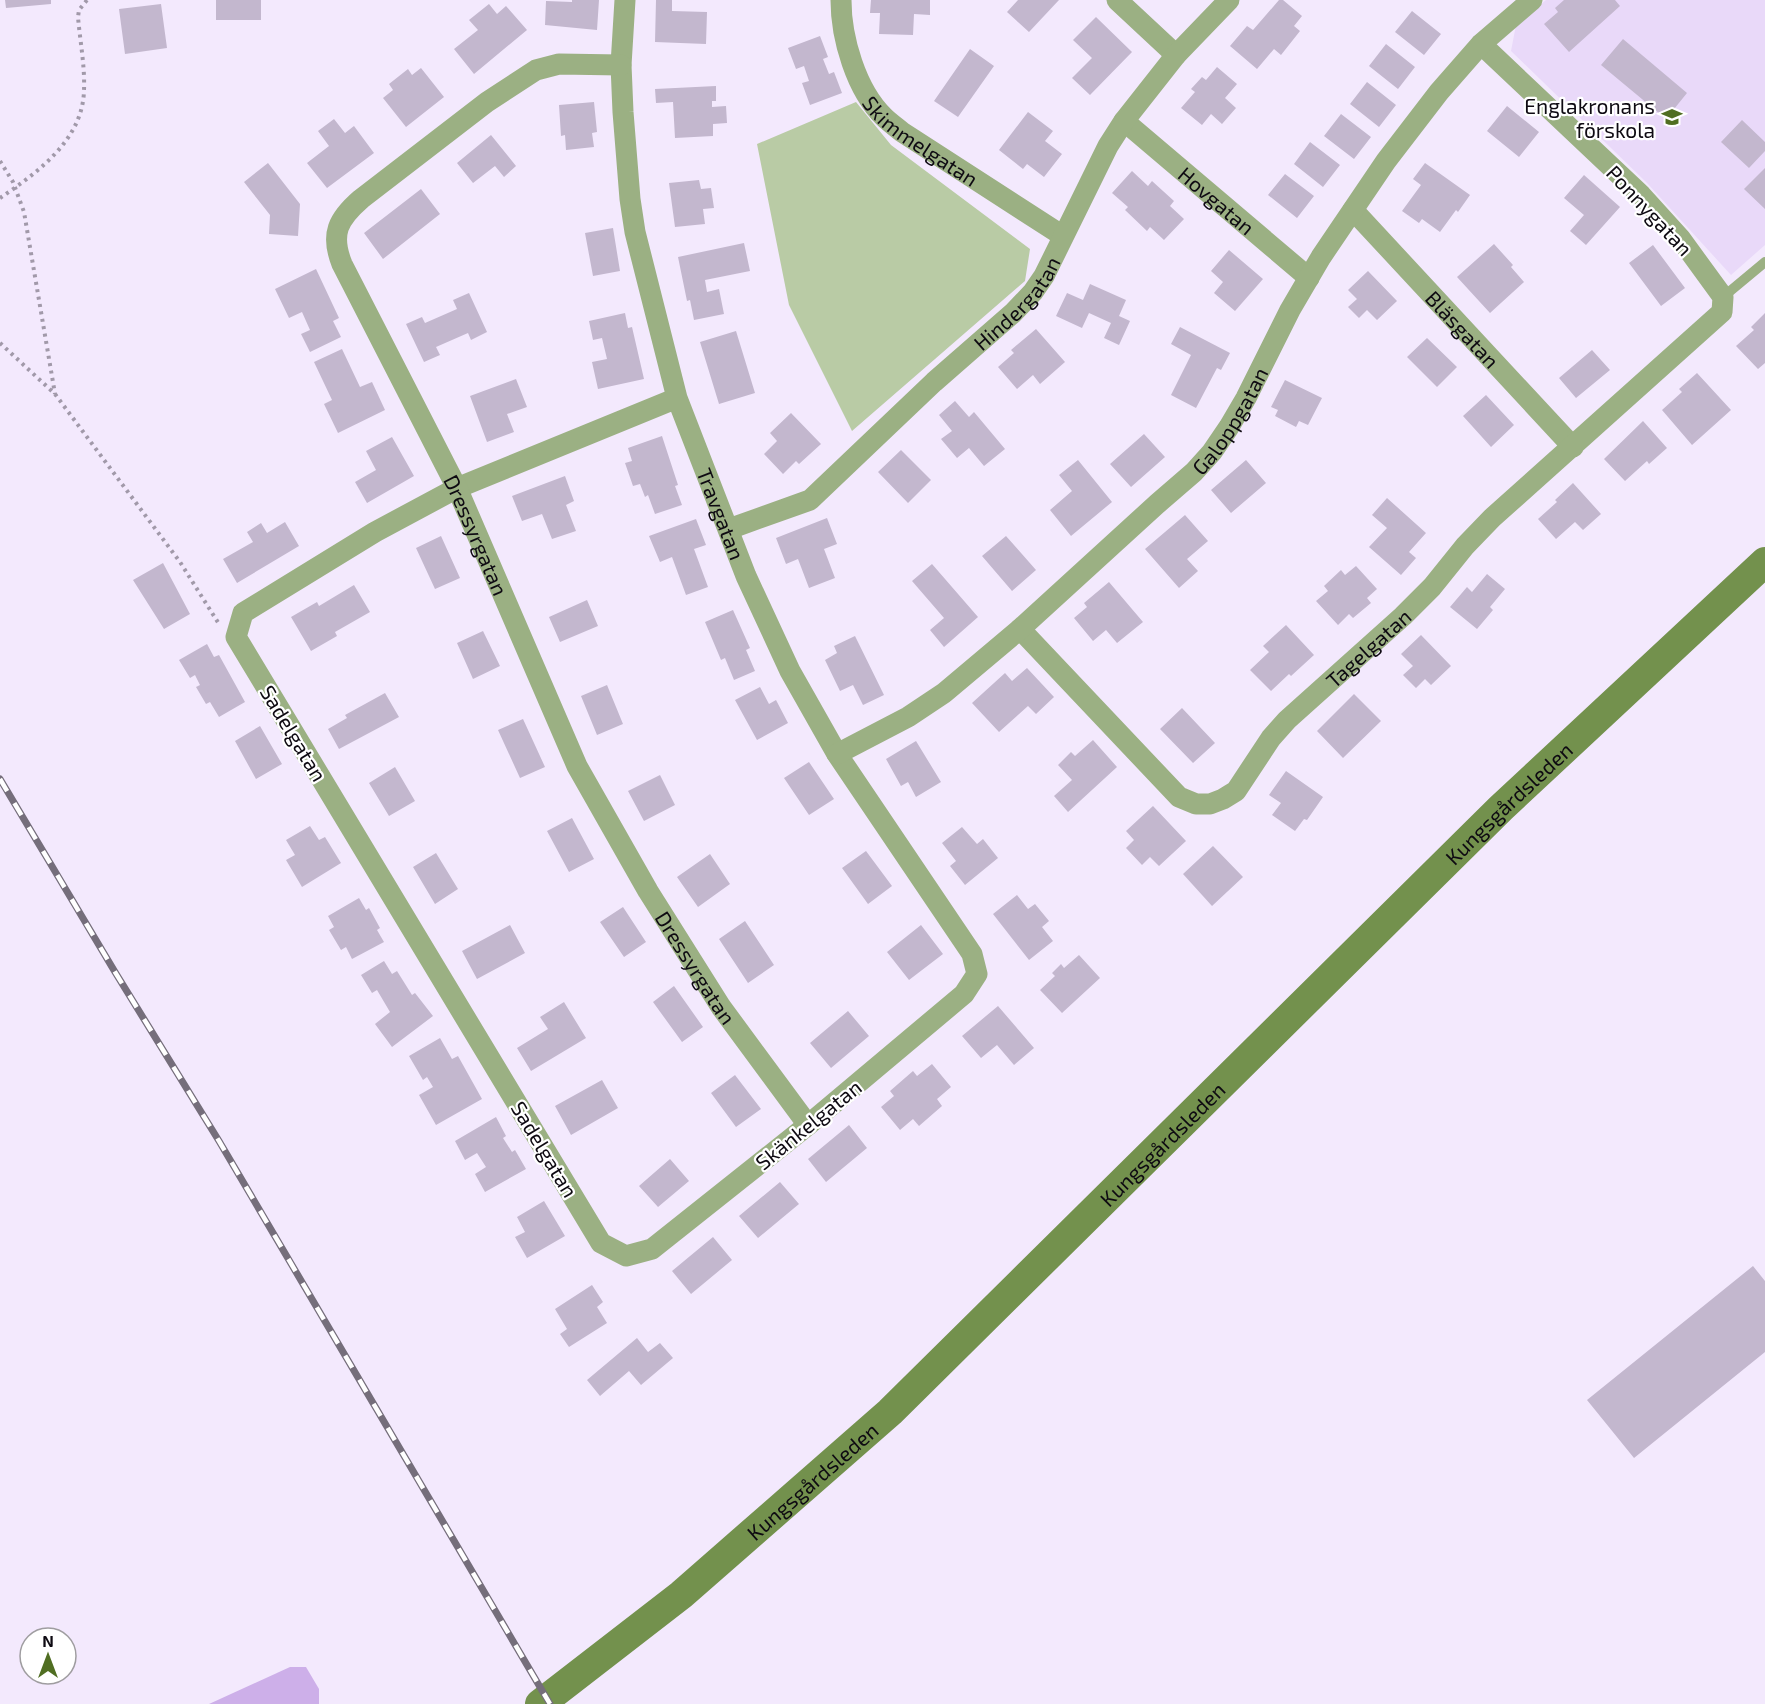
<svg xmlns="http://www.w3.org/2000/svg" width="1765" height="1704" font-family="'Exo 2',sans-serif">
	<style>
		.built { fill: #e9d9f9 }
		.green { fill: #b9cba5 }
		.water { fill: #cdafe9 }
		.building { fill: #c3b7ce }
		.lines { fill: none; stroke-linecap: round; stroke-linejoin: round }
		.path { stroke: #a199a9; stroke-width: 4; stroke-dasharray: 3 4.5; stroke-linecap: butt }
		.lane { stroke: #9bb083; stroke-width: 10 }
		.street { stroke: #9bb083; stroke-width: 21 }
		.secondary { stroke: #73914d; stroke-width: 30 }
		.rail-casing { stroke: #756e7b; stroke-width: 7 }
		.rail { stroke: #fff; stroke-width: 4.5; stroke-dasharray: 14; stroke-linecap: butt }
		.labels { text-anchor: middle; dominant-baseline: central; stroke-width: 4.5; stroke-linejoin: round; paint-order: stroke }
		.poi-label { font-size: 21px; fill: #0e0a12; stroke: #fff; text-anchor: end }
		.street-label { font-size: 21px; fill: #0e0a12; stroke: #fff }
	</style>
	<rect width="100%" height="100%" fill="#f3e9fd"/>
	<!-- built -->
	<path class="built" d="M1546,0H1765V245L1731,275L1647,183L1511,51L1516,25Z"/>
	<!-- green -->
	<path class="green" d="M856,102L891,145L1030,249L1025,281L852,431L789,305L757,144Z"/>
	<!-- water -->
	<path class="water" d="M290,1667H306L319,1689V1704H209Z"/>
	<!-- building -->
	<path class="building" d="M5,0H51V4L6,8Z
		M216,0H261V20H216Z
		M572,0H599L597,30L545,25L546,1L572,2Z
		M656,0H672V11L707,12L706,44L655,42Z
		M871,0H930V15L914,14L913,35L879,34L880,13H870Z
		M1018,0H1059L1029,32L1007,12Z
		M1279,0H1283L1302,16L1294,26L1300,31L1281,55L1274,49L1257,69L1230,46L1247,26L1253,30Z
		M1564,0H1615L1620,6L1569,52L1544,24L1558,12L1555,8Z
		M161,4L167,48L125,54L119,9Z
		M489,4L497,14L506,6L527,30L474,74L454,49L478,30L469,20Z
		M1412,11L1441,34L1424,55L1395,32Z
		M1096,17L1132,52L1090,95L1072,78L1092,58L1073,40Z
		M820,36L828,57L823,59L829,74L834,72L842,93L810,105L802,83L809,81L804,66L796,69L788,48Z
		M1623,39L1687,93L1666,119L1601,65Z
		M1386,44L1415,67L1398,89L1369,66Z
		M970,49L994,66L958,117L934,101Z
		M1217,67L1237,84L1225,98L1236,108L1222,124L1211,114L1202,125L1181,108L1195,92L1191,89L1202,77L1206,80Z
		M421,68L444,97L406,127L383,98L393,90L389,84L408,69L412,75Z
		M1367,82L1396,105L1379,127L1350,104Z
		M716,86V101H712V107L726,106L727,123L713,124V136L675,138L673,102L656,103L655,89Z
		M594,102L597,132L592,133L594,147L566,150L565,135L561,136L559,105Z
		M1507,106L1539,132L1519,157L1487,131Z
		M1028,112L1053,131L1045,141L1062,154L1044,177L1027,164L1023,169L999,150Z
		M1341,114L1371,137L1354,159L1324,136Z
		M334,119L345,133L354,126L374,153L327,188L307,163L329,146L318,131Z
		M1742,120L1765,142V151L1749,168L1721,142Z
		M491,135L516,166L504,177L495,166L473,183L457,163Z
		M1310,142L1340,165L1323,187L1294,164Z
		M268,163L300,204L298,236L269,234L270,215L244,182Z
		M1425,163L1470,195L1458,212L1456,210L1440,232L1422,219L1419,223L1402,211L1421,185L1413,179Z
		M1765,168V209L1744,189Z
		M1132,171L1148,186L1152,181L1174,201L1170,206L1184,219L1164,240L1150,227L1147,231L1125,210L1128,207L1112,193Z
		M1285,174L1314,196L1297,218L1268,195Z
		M1584,175L1620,207L1586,245L1570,231L1584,215L1564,198Z
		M699,180L701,189L711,188L714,208L703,209L705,224L675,227L669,183Z
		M421,189L440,214L383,259L364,233Z
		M613,228L620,271L593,276L585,233Z
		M744,243L750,271L705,280L707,292L719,289L724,314L694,320L690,300L687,301L678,257Z
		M1494,244L1513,265L1511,267L1524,282L1490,313L1457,277Z
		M1653,245L1685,288L1661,306L1629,263Z
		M1229,250L1263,279L1235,311L1214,293L1223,282L1211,271Z
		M316,269L339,318L333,321L341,337L310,352L301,334L310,330L302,312L289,318L275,289Z
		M1368,271L1397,301L1377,320L1367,310L1359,318L1348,307L1357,299L1348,290Z
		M1090,284L1126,300L1119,316L1130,321L1119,345L1104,338L1111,323L1089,313L1082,328L1056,316L1067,293L1083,300Z
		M469,293L487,332L471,340L468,333L436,347L440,355L424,362L406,324L422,317L425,323L457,309L453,300Z
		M625,313L628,328L632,327L644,379L598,389L592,362L607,359L602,338L593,340L589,321Z
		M1765,313V363L1758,369L1736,346L1754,330L1751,327Z
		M1180,327L1230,353L1221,370L1217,368L1196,408L1171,395L1191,355L1171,344Z
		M1036,329L1065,362L1040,384L1033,375L1017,389L998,367L1014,353L1011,350Z
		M736,331L755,393L719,404L700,342Z
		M1427,338L1457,367L1437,387L1407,357Z
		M342,349L360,387L372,382L385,410L338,433L324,404L332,400L314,362Z
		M1592,350L1610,370L1576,398L1559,378Z
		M1697,373L1731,410L1692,445L1662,410L1682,392L1679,389Z
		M516,379L527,407L507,414L514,432L487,442L470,396Z
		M1285,380L1322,398L1308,425L1299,421L1296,427L1275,416L1278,410L1271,407Z
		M1486,395L1514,425L1491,447L1463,416Z
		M955,401L969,417L974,412L1005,449L984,466L969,448L957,458L941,439L952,431L939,415Z
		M791,413L821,444L799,464L796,461L783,474L764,454L777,441L770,433Z
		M1643,421L1667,448L1649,464L1647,461L1625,481L1604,459Z
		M1144,434L1165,457L1131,487L1110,464Z
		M662,436L678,485L675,486L682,505L655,514L648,495L645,497L640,484L633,486L625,463L632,461L628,448Z
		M392,437L414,476L367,503L355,482L376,470L366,451Z
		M901,450L931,480L908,503L878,472Z
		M1078,460L1112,502L1071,536L1050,510L1072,491L1059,475Z
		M1246,460L1266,483L1231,513L1211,490Z
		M565,476L574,501L566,505L576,531L552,539L542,514L522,521L512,496Z
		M1573,483L1601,514L1583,530L1575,522L1556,539L1538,519L1557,502L1555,500Z
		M1387,498L1426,533L1409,552L1416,558L1401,575L1369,547L1387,528L1372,515Z
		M1185,515L1208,541L1187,559L1198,571L1179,588L1145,549Z
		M827,518L837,544L824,549L835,578L809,588L798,559L786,564L776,538Z
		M696,519L706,545L694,549L708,587L686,595L672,557L660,562L649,536Z
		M285,522L299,546L237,583L223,559L253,542L247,532L261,523L267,533Z
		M441,536L460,578L435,589L416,548Z
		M1006,536L1036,570L1012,591L982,556Z
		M163,563L190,614L164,629L133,580Z
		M932,564L978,617L944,647L930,630L944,618L912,581Z
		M1356,566L1377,589L1367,598L1371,603L1353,618L1349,614L1338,625L1316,601L1328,591L1324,586L1341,570L1345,575Z
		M1487,574L1505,589L1490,607L1493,610L1477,629L1450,607L1467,587L1472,592Z
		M1109,582L1143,622L1117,643L1106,630L1093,641L1074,618L1087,607L1084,603Z
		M354,585L370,612L335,632L337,636L311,651L291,617L317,602L319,606Z
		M587,600L598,626L560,642L549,617Z
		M733,610L750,648L746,650L755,671L734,680L725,658L721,660L705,622Z
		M1286,625L1314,655L1291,676L1289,674L1271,691L1250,670L1269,652L1263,646Z
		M483,631L500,666L473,679L457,643Z
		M1421,635L1451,666L1431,685L1425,679L1416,688L1403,675L1413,666L1401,654Z
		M855,636L884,695L863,705L853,685L840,691L825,660L837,653L834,646Z
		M207,644L214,657L219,655L245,702L219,717L210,702L206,704L196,687L200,685L195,675L190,678L179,660Z
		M1027,668L1054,697L1036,714L1028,706L999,732L972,703L1005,673L1012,681Z
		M607,685L623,724L597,735L581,696Z
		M760,687L769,704L776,700L788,723L757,740L735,700Z
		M385,693L399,717L339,749L328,729L347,718L345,715Z
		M1354,694L1381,721L1343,758L1317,731Z
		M1182,708L1215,743L1193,763L1160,729Z
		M523,719L545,767L520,778L498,730Z
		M260,726L282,764L256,779L235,741Z
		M1093,740L1117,767L1068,812L1054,796L1072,780L1058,765L1071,752L1075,756Z
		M916,741L941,782L916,797L908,782L901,786L886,759Z
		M809,762L834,799L809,815L784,778Z
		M395,767L415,801L389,816L369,783Z
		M1286,771L1323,797L1307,820L1304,819L1295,831L1272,815L1281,803L1269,795Z
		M660,775L675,805L644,821L628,791Z
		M1153,806L1186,841L1159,866L1150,857L1142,865L1126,848L1134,840L1126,831Z
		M572,818L594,859L569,872L547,831Z
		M310,826L319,840L325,837L341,863L302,887L286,860L295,855L286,840Z
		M962,827L977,844L983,839L998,858L965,885L950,866L956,861L942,843Z
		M1213,846L1243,877L1212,906L1183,874Z
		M866,851L892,886L868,904L842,868Z
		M436,853L458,889L435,904L413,867Z
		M710,854L730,884L698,907L677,877Z
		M1017,895L1028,909L1035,904L1049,921L1042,927L1053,941L1029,960L993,914Z
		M359,898L366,910L369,908L380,928L377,930L384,942L352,959L346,947L341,950L329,930L334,927L328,916Z
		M623,907L646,942L624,957L600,922Z
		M745,921L774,965L748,983L719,939Z
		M510,925L525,953L477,979L462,951Z
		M921,925L943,954L909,980L887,952Z
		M1079,955L1100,978L1062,1013L1040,990L1055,976L1052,973L1061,964L1064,968Z
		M384,961L392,974L397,971L412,995L415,993L433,1016L392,1047L375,1024L390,1012L377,990L372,993L361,975Z
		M674,986L703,1027L682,1042L653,1002Z
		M564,1002L586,1038L531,1071L517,1048L548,1029L540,1017Z
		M998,1006L1034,1048L1014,1065L997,1045L981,1058L962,1036Z
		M848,1011L869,1036L831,1068L810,1043Z
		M440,1038L452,1059L458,1056L482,1099L436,1125L419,1095L433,1087L427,1077L423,1080L409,1056Z
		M932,1064L951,1087L937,1099L942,1106L919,1126L913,1119L900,1130L881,1107L894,1096L890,1091L913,1071L917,1076Z
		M735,1075L761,1109L736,1127L711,1093Z
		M602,1080L618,1108L571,1135L555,1106Z
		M496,1117L506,1136L503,1138L512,1152L515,1150L526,1169L485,1192L475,1174L486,1167L477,1153L465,1160L455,1141Z
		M849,1125L867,1148L826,1182L808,1159Z
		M670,1159L689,1181L658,1207L639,1186Z
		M780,1182L799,1204L758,1238L739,1216Z
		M544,1201L565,1236L527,1258L515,1237L525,1232L517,1217Z
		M713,1237L732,1260L691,1294L672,1271Z
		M1753,1266L1765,1281V1352L1634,1458L1587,1400Z
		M592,1285L603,1302L597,1307L607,1323L569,1347L560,1334L567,1329L555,1309Z
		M637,1338L648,1352L660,1343L673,1358L641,1385L629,1371L600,1396L587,1380Z"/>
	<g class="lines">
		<!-- path -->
		<path class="path" d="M0,161L13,182L24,212L55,394
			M0,198C37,173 83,140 84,90C85,66 80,41 78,17L79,10L87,0
			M0,343L55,394L180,562L219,624"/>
		<!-- lane -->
		<path class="lane" d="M1723,297L1765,262"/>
		<!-- street -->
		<g class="street">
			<path id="s1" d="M625,0L621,65L623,112L630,199L635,232L677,398L746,576L790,671L837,754L972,954L977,974L964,994L808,1125L652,1249L626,1256L601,1243L236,637L243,613L375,532L457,488L677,398"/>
			<path id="s2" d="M841,0C841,38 856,90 884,117C889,122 896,127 902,132L1063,236"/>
			<path d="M1117,0L1176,55"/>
			<path id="s3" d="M621,65L559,64L536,70L487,102L361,199C338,219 330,234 342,264L457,488L577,766L648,891L721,1007L808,1125"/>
			<path id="s4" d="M1124,121L1309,278"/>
			<path id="s5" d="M1353,210L1573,447"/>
			<path id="s6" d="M729,529L810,500L934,382L1013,313L1033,292L1044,276L1108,146L1124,121L1176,55L1229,0"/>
			<path id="s7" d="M1020,629L1179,797L1196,804H1210L1223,799L1236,791L1271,738L1287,720L1403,616L1432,587L1465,546L1492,518L1722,312L1723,297L1680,238L1641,195L1481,44"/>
			<path id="s8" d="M837,754L908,717L944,693L1020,629L1157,504L1194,472L1212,452L1229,427L1246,398L1290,310L1321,257L1386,161L1439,92L1481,44L1532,0"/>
		</g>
		<!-- secondary -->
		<path class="secondary" id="s9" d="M540,1704L681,1595L890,1412L1501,808L1765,562"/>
		<!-- rail casing -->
		<g class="rail-casing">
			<path id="rail" d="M0,779L115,972L219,1141L550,1704"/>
		</g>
		<!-- rail -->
		<use href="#rail" class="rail"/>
	</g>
	<!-- icons -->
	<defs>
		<g id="school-bare" transform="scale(1.62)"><path d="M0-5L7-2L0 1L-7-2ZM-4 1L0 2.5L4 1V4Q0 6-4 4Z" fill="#506e22" stroke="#fff" stroke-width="2.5" paint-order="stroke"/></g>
	</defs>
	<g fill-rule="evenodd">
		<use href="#school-bare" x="1672" y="117"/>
	</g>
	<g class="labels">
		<!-- poi labels -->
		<g class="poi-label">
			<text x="1655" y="105">Englakronans<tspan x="1655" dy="24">förskola</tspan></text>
		</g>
		<!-- street labels -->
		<g class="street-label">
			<text stroke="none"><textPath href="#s2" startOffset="171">Skimmelgatan</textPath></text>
			<text stroke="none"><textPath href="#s4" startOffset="122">Hovgatan</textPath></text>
			<text transform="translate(1650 210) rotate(47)">Ponnygatan</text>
			<text stroke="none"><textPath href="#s6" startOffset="372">Hindergatan</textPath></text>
			<text stroke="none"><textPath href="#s5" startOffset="162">Bläsgatan</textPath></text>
			<text stroke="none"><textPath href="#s8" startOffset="520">Galoppgatan</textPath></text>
			<text stroke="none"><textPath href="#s1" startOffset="528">Travgatan</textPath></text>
			<text stroke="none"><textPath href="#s3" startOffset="680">Dressyrgatan</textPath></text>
			<text stroke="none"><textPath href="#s7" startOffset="489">Tagelgatan</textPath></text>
			<text transform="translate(294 733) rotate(59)">Sadelgatan</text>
			<text stroke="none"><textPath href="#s9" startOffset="1324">Kungsgårdsleden</textPath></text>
			<text stroke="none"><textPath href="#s3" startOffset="1166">Dressyrgatan</textPath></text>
			<text transform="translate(808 1124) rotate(-39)">Skänkelgatan</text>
			<text stroke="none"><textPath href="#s9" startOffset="838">Kungsgårdsleden</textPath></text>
			<text transform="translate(545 1149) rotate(59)">Sadelgatan</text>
			<text stroke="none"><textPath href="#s9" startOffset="352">Kungsgårdsleden</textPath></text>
		</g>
	</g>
	<!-- north arrow -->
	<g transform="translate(48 1656)"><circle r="28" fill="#ffffff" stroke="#9f9da0" stroke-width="1.5"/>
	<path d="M0-4.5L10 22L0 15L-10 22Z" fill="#506e22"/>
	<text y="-9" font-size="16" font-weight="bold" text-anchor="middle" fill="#0e0a12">N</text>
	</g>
</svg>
